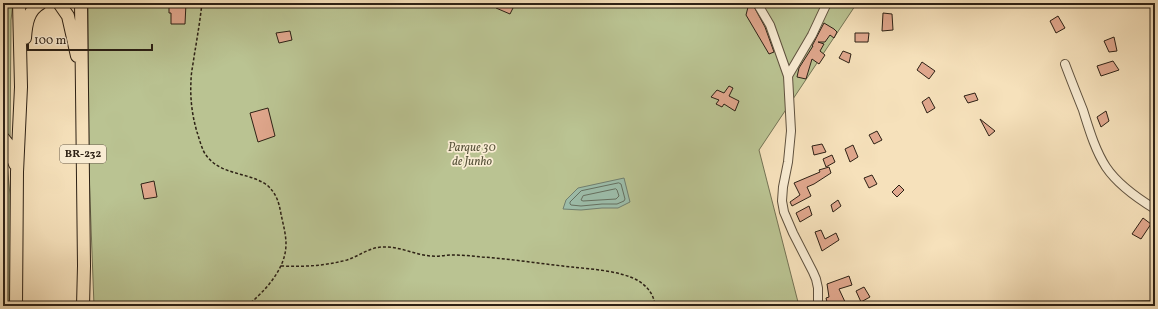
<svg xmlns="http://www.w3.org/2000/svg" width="1158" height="309" font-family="Vollkorn,serif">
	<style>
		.green { fill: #bac392; stroke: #747254 }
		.water { fill: #9dbeab; stroke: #707f6f }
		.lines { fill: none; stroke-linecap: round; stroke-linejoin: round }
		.shore { stroke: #657060; stroke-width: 1 }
		.building { fill: #e0a78d; stroke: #2d2115 }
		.minor-casing { stroke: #5f513e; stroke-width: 10 }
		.highway-casing { stroke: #2d2115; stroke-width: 14 }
		.path { stroke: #2d2115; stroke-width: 1.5; stroke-dasharray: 3 2; stroke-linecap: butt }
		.minor { stroke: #f9ecd3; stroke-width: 8 }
		.highway { stroke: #f6e1bb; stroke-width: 12 }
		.labels { text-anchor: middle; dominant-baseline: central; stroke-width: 3.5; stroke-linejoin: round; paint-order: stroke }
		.shield { fill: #f9ecd3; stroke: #6a5e4e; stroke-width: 1 }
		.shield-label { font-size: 11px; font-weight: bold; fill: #2d2115 }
		.park-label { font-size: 12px; font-style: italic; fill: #57523a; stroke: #f9ecd3 }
	</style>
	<rect width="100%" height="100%" fill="#f6e1bb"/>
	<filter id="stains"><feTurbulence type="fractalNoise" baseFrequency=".005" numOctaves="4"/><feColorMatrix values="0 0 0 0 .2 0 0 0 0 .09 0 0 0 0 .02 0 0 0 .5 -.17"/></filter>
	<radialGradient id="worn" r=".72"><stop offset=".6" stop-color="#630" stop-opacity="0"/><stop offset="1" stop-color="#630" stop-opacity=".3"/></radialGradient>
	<!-- green -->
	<path class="green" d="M3,3H13L11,20L10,142L3,135Z
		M88,3H857L759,150L799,306H94L89,171Z
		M3,149L6,153L10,195L11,306H3Z"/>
	<!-- water -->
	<path class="water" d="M624,178L630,202L618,208H602L581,210L563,209L566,200L578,188Z"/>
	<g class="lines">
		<!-- shore -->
		<path class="shore" d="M619,183L621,184L625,199L624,201L617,204H602L581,206L571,205L570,204V202L581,191Z
			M616,189L617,190L619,196L616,199L583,201L581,200L583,196Z"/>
	</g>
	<!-- building -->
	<path class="building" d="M169,3H186L185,24H171V13H169Z
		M499,3H508L514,6L510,14L496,8Z
		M749,3H752L765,27L774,52L769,54L746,15Z
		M883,13L892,14L893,30L882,31Z
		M1058,16L1065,28L1056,33L1050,21Z
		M824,23L834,29L837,32L834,38L830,35L825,42H818L824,44L820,51L825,55L819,64L812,59L806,79L797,77L799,68L813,46H812Z
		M290,31L292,40L279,43L276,33Z
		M855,33H869L868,42H855Z
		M1114,37L1117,51L1109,52L1104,41Z
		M843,51L851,54L849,63L839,58Z
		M1113,61L1119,70L1101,76L1097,66Z
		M922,62L935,71L929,79L917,70Z
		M729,86L733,88L729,96L739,101L735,111L724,104L722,107L716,104L719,100L711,97L717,90L724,93Z
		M975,93L978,100L968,103L964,96Z
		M929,97L935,108L927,113L922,102Z
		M268,108L275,136L258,142L250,113Z
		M1106,111L1109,121L1101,127L1097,117Z
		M980,119L995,131L989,136Z
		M877,131L882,140L874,144L869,135Z
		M822,144L826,152L814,155L812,146Z
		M853,145L858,157L850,162L845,149Z
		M832,155L835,162L826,167L823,159Z
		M829,167L831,173L814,184L807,187L811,196L792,206L790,202L800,195L794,183L820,172L819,170Z
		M872,175L877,184L869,188L864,178Z
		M154,181L157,197L144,199L141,184Z
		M899,185L904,190L897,197L892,192Z
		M838,200L841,206L833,212L831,205Z
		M809,206L812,215L800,222L796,213Z
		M1143,218L1151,224L1141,239L1132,234Z
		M821,230L825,239L836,233L839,240L822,251L815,232Z
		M849,276L852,285L839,289L846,304L841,306H828L826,298L829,297L827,284Z
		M864,287L870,297L861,302L856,291Z"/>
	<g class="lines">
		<!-- minor casing -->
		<g class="minor-casing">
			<path id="minor" d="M757,3L770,25L788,76L791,131L788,162L783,187L782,201L784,212L793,233L813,272L816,279L818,288V306
				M1065,64C1071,80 1077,95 1083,110C1089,129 1095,150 1106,167C1118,185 1137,198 1155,209
				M788,76L812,35L827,3
				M1096,306L1155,305"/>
		</g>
		<!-- highway casing -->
		<g class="highway-casing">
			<path id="highway" d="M59,3L68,16L77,56
				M81,3L84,266L83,306
				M25,38C26,24 28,10 41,3
				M3,138L7,143L15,164
				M16,306L17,172L21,87L19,3"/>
		</g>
		<!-- path -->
		<path class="path" d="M202,3C200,21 197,39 194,57C193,65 191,73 191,81C190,98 192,115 197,132C199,138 201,146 204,152C218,176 247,171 267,185C276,193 279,202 281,214C283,224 286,234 286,244C286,269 265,291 247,306
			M281,266C304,267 324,266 347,260C359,256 370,247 383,247C399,246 415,255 431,256C438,257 445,255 452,255C462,255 472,256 482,257C512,259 542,264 572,267C592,269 620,271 637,280C647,286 654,294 655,306"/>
		<!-- minor -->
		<use href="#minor" class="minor"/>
		<!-- highway -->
		<use href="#highway" class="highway"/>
	</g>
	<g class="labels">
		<!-- shield labels -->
		<rect class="shield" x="60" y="145" width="46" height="18" rx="3"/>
		<g class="shield-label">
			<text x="83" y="154">BR-232</text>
		</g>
		<!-- park labels -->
		<g class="park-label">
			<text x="472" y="148">Parque 30<tspan x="472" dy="14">de Junho</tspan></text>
		</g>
	</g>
	<!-- margin -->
	<rect width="1158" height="309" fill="none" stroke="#f6e1bb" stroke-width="16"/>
	<rect x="4" y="4" width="1150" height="301" fill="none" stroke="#2d2115" stroke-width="2"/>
	<rect x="8" y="8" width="1142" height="293" fill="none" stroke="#2d2115"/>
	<!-- scale -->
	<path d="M28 44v6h124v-6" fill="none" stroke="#2d2115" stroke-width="2"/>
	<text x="34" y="44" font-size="12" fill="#2d2115" stroke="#f9ecd3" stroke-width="3" paint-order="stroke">100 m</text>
	<rect width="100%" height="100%" filter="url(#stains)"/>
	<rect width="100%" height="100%" fill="url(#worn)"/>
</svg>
